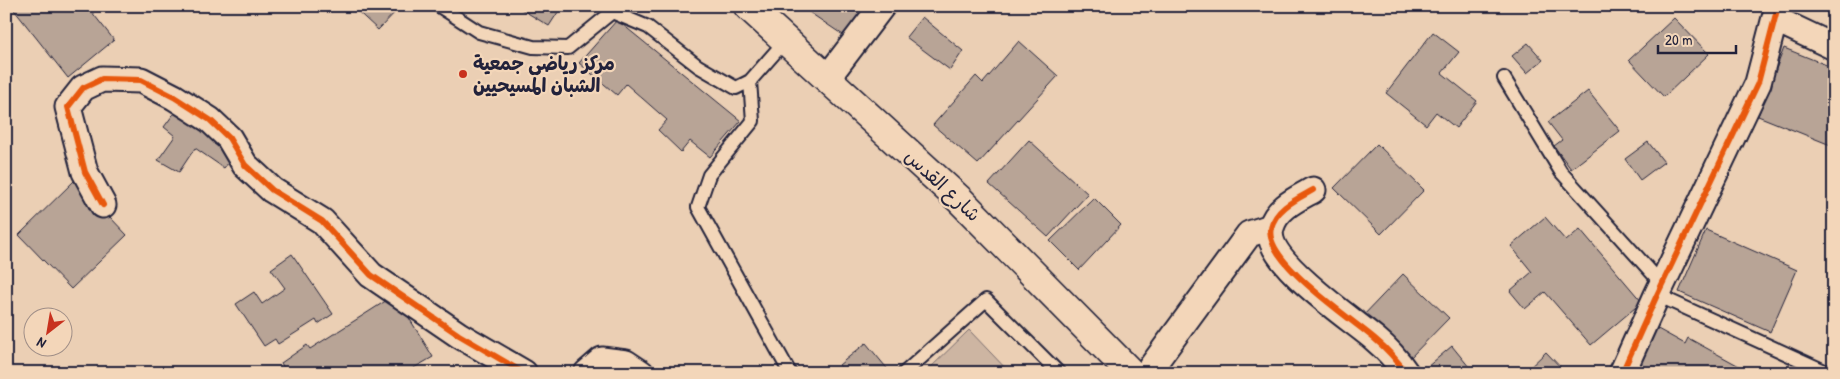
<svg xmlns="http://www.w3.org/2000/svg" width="1840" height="379" font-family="'Patrick Hand','Playpen Sans Arabic',sans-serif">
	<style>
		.green { fill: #cdb5a2; stroke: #786c6e }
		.building { fill: #b8a496; stroke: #22223b }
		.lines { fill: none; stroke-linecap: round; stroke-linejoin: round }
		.lane-casing { stroke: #22223b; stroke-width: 16 }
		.street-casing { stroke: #22223b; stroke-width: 29 }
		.secondary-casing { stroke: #22223b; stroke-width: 31 }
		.lane { stroke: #f3d6b9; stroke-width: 12 }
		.street { stroke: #f3d6b9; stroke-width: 25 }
		.secondary { stroke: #f3d6b9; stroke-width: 28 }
		.cycleway-casing { stroke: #f3d6b9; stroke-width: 9 }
		.cycleway { stroke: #e8590c; stroke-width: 6 }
		.poi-dot { fill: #c8321e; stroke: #f3d6b9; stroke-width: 2 }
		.labels { text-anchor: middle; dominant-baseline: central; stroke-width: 4.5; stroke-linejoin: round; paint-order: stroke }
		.poi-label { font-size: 19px; font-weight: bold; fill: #22223b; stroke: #f3d6b9; text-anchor: start }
		.street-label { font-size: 19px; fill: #22223b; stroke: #f3d6b9 }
	</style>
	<rect width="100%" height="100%" fill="#ebcfb4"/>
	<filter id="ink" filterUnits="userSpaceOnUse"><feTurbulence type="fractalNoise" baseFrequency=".02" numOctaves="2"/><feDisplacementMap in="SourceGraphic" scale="10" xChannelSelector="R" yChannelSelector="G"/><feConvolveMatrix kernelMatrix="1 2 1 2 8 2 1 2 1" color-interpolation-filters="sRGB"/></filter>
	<g filter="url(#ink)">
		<!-- green -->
		<path class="green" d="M969,330L1010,373H925Z"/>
		<!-- building -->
		<path class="building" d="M11,6H87L114,40L68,78Z
			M352,6H401L378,30Z
			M516,6H562L549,26Z
			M800,6H867L846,37Z
			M922,17L963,51L950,70L906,37Z
			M1674,18L1709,54L1664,97L1629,60Z
			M617,20L741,121L710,157L690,141L681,152L658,130L667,120L626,84L617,95L579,63Z
			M1433,32L1459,52L1442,73L1477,101L1456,128L1436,112L1426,125L1386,93Z
			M1019,41L1058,76L978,164L933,125L976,76L983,83Z
			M1528,43L1543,60L1527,73L1512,56Z
			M1784,48L1834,68L1833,146L1758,116Z
			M1588,91L1620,131L1571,169L1554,146L1562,140L1548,122Z
			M178,108L219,135L214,144L233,157L224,168L195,148L179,172L158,160L175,136L164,127Z
			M1029,140L1088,194L1048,237L989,184Z
			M1648,142L1664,162L1640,180L1625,159Z
			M1377,144L1424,190L1381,234L1334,188Z
			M75,180L127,235L71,289L19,235Z
			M1094,198L1121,225L1079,270L1050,241Z
			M1545,217L1566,241L1580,229L1642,302L1591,345L1545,292L1525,309L1510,291L1532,272L1511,246Z
			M1706,230L1797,270L1770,332L1679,292Z
			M292,254L333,314L318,324L316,320L278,344L275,339L264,346L236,304L254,292L262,304L285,288L271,269Z
			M1403,274L1449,318L1406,362L1360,319Z
			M395,295L433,357L405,373H287L281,363L307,345L310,349Z
			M1656,328L1685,344L1688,338L1752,373H1637L1633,370Z
			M866,343L890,372L889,373H846L839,365Z
			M1452,346L1474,373H1420Z
			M1546,352L1566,373H1524Z"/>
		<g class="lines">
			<!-- lane casing -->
			<g class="lane-casing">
				<path id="lane" d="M439,6L479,32L533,47L568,48L612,12L648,27L698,66L736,88L750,81L786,40
					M1504,78L1561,172L1662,284
					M750,81L753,121L709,175L698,207L790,373
					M1657,295L1829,373
					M904,373L986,300L1059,373"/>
			</g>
			<!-- street casing -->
			<g class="street-casing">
				<path id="street" d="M1775,19L1834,47
					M828,77L882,6
					M1313,190C1297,199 1276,208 1271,228C1262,260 1352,319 1375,339C1387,349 1397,360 1406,373
					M103,205L85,172L68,107L83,88L102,79L141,80L174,97L210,120L229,138L245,165L272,190L322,221L371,275L459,335L524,373
					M587,373L602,360L626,363L641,373
					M1147,373L1249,234L1271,227
					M1622,373L1657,295L1758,83L1778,6"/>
			</g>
			<!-- secondary casing -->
			<g class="secondary-casing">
				<path id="secondary" d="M748,6L960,200L1131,373"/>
			</g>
			<!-- lane -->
			<use href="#lane" class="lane"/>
			<!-- street -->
			<use href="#street" class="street"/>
			<!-- secondary -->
			<use href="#secondary" class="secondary"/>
			<!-- cycleway casing -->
			<g class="cycleway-casing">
				<path id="cycleway" d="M1313,190C1297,199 1276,208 1271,228C1262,260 1352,319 1375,339C1387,349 1397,360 1406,373
					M103,205L85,172L68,107L83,88L102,79L141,80L174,97L210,120L229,138L245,165L272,190L322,221L371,275L459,335L524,373
					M1622,373L1657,295L1758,83L1778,6"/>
			</g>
			<!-- cycleway -->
			<use href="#cycleway" class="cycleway"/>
		</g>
	</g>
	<!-- markers -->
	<circle class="poi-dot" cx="463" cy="74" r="5"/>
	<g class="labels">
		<!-- poi labels -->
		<g class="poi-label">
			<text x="473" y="63">مركز رياضي جمعية<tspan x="473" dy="22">الشبان المسيحيين</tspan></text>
		</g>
		<!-- street labels -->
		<g class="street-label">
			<text transform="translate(943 185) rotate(43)">شارع القدس</text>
		</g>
	</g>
	<!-- margin -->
	<rect width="1840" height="379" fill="none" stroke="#f3d6b9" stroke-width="25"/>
	<rect x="12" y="12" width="1815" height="354" fill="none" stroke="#22223b" stroke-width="2" filter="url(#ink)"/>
	<!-- north arrow -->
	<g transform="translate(48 332) rotate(211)"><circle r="24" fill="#f3d6b9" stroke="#9f8e87"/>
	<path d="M0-4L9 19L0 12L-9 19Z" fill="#c8321e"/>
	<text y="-8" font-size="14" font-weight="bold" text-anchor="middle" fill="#22223b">N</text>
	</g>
	<!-- scale -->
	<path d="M1658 45v8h78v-8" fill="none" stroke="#22223b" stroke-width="2.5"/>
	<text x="1665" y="45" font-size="15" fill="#22223b" stroke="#f3d6b9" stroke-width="4" paint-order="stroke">20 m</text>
</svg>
